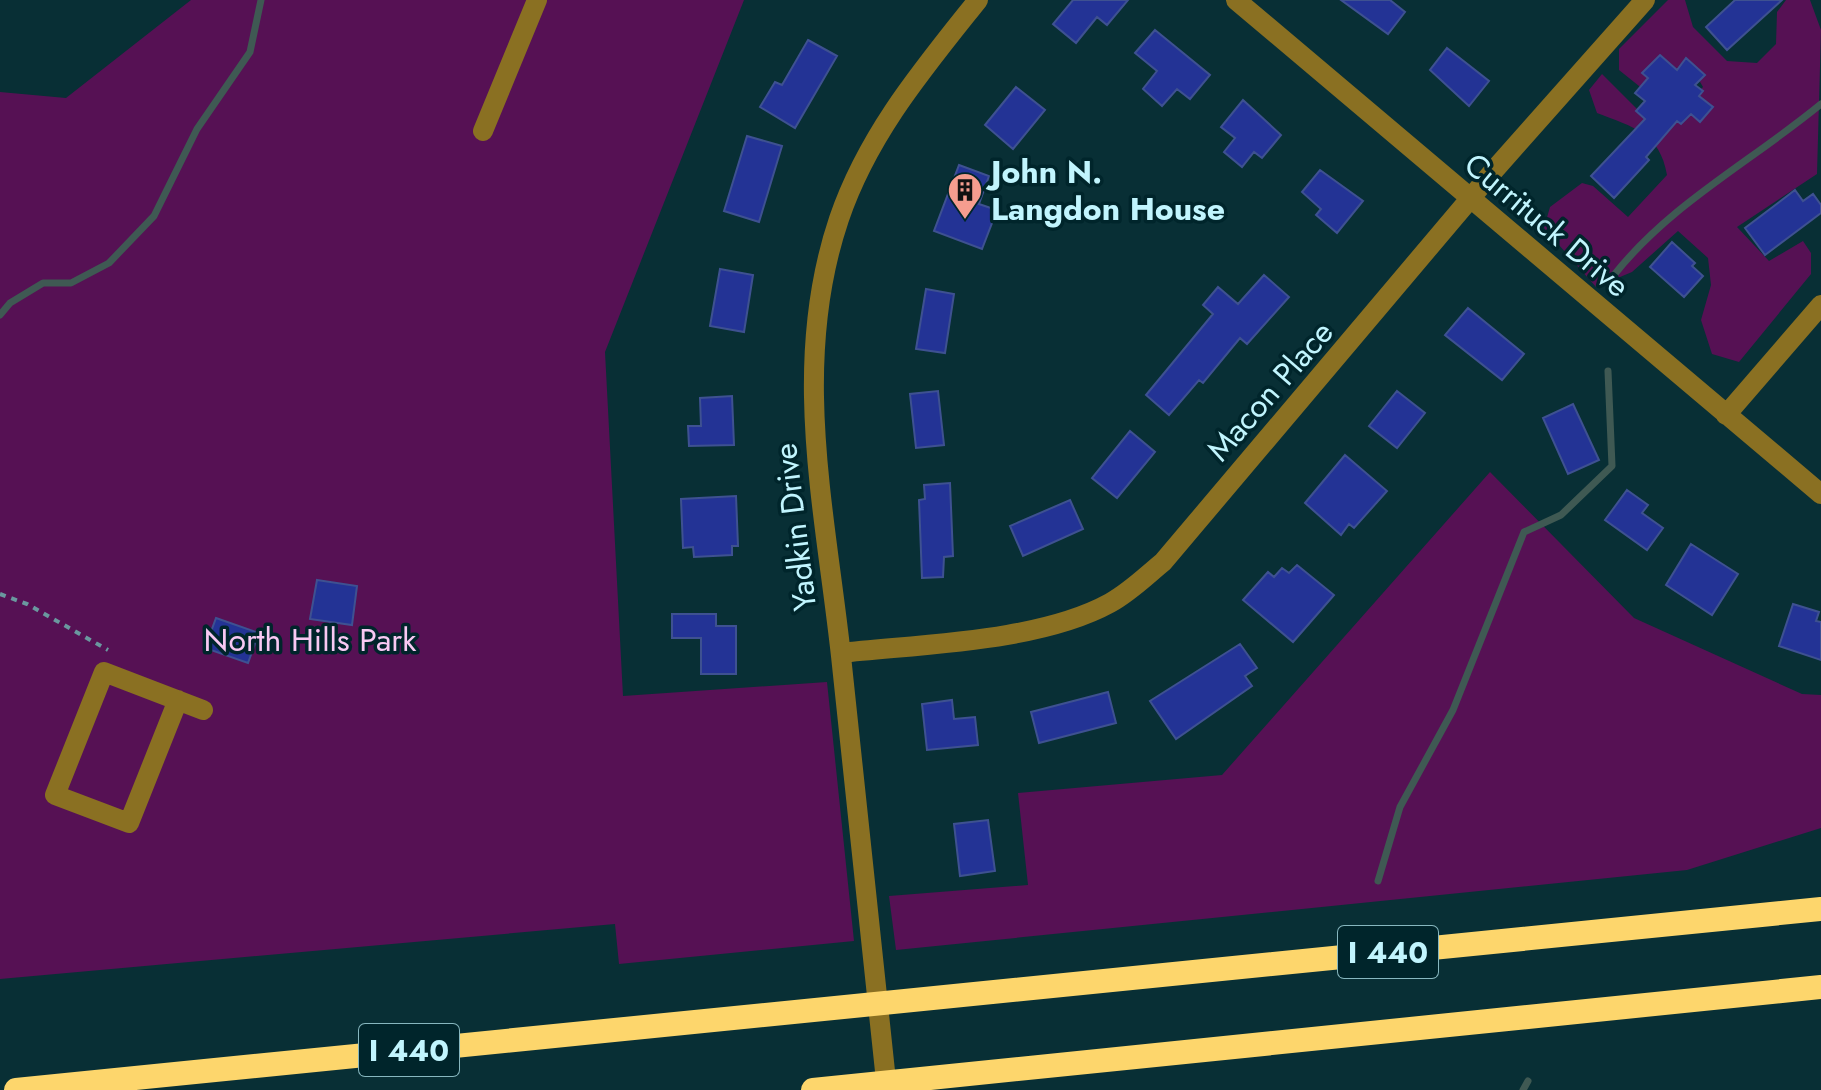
<svg xmlns="http://www.w3.org/2000/svg" width="1821" height="1090" font-family="Jost,sans-serif">
	<style>
		.green { fill: #561154 }
		.lines { fill: none; stroke-linecap: round; stroke-linejoin: round }
		.stream { stroke: #3f5953; stroke-width: 7 }
		.building { fill: #233395; stroke: #3e5191; stroke-width: 2 }
		.path { stroke: #6a989f; stroke-width: 4; stroke-dasharray: 6 6; stroke-linecap: butt }
		.minor { stroke: #8a7022; stroke-width: 20 }
		.highway { stroke: #fdd66c; stroke-width: 24 }
		.labels { text-anchor: middle; dominant-baseline: central; stroke-width: 7; stroke-linejoin: round; paint-order: stroke }
		.shield { fill: #00252b; stroke: #87b7bf; stroke-width: 2 }
		.shield-label { font-size: 30px; font-weight: bold; fill: #c1f5fe }
		.poi-label { font-size: 32px; font-weight: bold; fill: #c1f5fe; stroke: #00252b; text-anchor: start }
		.street-label { font-size: 32px; fill: #c1f5fe; stroke: #00252b }
		.park-label { font-size: 32px; fill: #f8c9f3; stroke: #00252b }
	</style>
	<rect width="100%" height="100%" fill="#082f35"/>
	<!-- green -->
	<path class="green" d="M191,0H744L605,352L623,696L827,682L854,941L619,964L615,924L0,979V92L66,98Z
		M1668,0H1685L1693,27L1727,61L1757,63L1776,44L1777,12L1786,0H1810L1821,30L1817,174L1737,227L1769,261L1803,241L1811,253V274L1739,362L1712,354L1701,320L1711,285L1708,258L1678,231L1632,272L1596,287L1544,228L1550,207L1582,183L1593,186L1628,217L1667,175C1660,133 1633,127 1597,113L1589,90L1602,74L1647,119L1668,124L1703,87L1688,61L1644,90L1619,70V49Z
		M1490,472L1634,618L1802,694L1821,695V828L1687,870L896,950L889,896L1028,885L1018,793L1222,775Z"/>
	<g class="lines">
		<!-- stream -->
		<path class="stream" d="M1614,275C1670,204 1752,161 1821,104
			M0,315L10,303L43,283H71L109,263L154,216L197,129L250,52L261,0
			M1378,881L1400,807L1453,710L1524,532L1561,515L1612,466L1608,371
			M1523,1090L1528,1081"/>
	</g>
	<!-- building -->
	<path class="building" d="M1073,0H1128L1107,25L1097,17L1076,43L1053,24Z
		M1341,0H1390L1405,12L1388,34Z
		M1735,0H1782L1727,50L1706,27Z
		M1155,30L1210,75L1190,99L1177,89L1162,106L1143,89L1157,71L1135,53Z
		M808,40L837,56L795,128L760,107L775,82L782,85Z
		M1447,48L1489,81L1469,106L1430,70Z
		M1660,55L1677,70L1686,58L1705,75L1695,85L1703,91L1699,96L1713,107L1700,122L1691,114L1681,124L1677,121L1646,157L1649,160L1614,198L1591,176L1645,119L1636,111L1645,101L1635,93L1648,78L1642,73Z
		M1016,87L1045,110L1013,149L985,125Z
		M1243,100L1281,135L1262,158L1254,152L1242,167L1224,152L1235,138L1221,127Z
		M747,136L782,146L759,222L724,211Z
		M959,165L989,176L979,204L997,210L982,249L934,231Z
		M1320,170L1363,201L1337,233L1316,215L1321,209L1302,192Z
		M1795,190L1803,201L1813,194L1821,205V213L1765,255L1745,228Z
		M1672,242L1695,263L1692,266L1703,276L1684,297L1650,267Z
		M720,269L753,275L744,332L710,326Z
		M1264,275L1289,297L1247,344L1240,338L1203,383L1199,380L1169,415L1146,395L1213,314L1203,305L1218,287L1238,304Z
		M926,289L954,294L945,353L916,349Z
		M1468,308L1524,354L1502,380L1445,335Z
		M938,391L944,445L916,448L910,394Z
		M1397,391L1425,413L1397,448L1369,426Z
		M732,396L734,445L689,446L688,426H701L700,398Z
		M1573,404L1599,460L1568,474L1543,418Z
		M1130,431L1155,452L1117,498L1092,478Z
		M1345,455L1387,491L1354,528L1349,524L1341,535L1305,503Z
		M950,483L953,556L944,557L943,577L922,578L919,500L925,499L924,485Z
		M1627,490L1648,505L1642,513L1663,528L1647,550L1605,520Z
		M736,496L738,546H732V555L694,557L693,547L683,548L681,499Z
		M1070,500L1083,529L1023,556L1010,526Z
		M1691,544L1738,574L1712,615L1666,585Z
		M1297,565L1334,595L1293,642L1243,600L1268,572L1274,577L1282,568L1289,573Z
		M317,580L357,586L352,625L310,619Z
		M1793,604L1819,612L1816,621L1821,622V660L1779,646Z
		M672,614H716V626H736V674H701V638H672Z
		M216,618L259,633L248,663L205,648Z
		M1240,644L1257,668L1245,676L1252,686L1176,739L1150,701Z
		M1108,692L1116,723L1039,743L1031,712Z
		M952,700L954,719L975,717L978,745L927,750L922,704Z
		M988,820L995,871L960,876L954,824Z"/>
	<g class="lines">
		<!-- path -->
		<path class="path" d="M0,594L27,604L108,650"/>
		<!-- minor -->
		<path class="minor" d="M1236,0L1821,494
			M483,131L537,0
			M1726,415L1821,305
			M841,653C921,644 1039,642 1110,603C1130,592 1146,576 1163,562L1496,168L1645,0
			M178,700L129,823L55,795L104,672L203,710
			M887,1090C871,946 857,801 841,656C825,509 790,364 839,219C868,134 923,69 978,0"/>
		<!-- highway -->
		<path class="highway" d="M16,1090L1821,909
			M813,1090L1821,987"/>
	</g>
	<!-- icons -->
	<defs>
		<g id="building-pin" transform="scale(1.8)"><path d="M0 17L-7.5 6A9.5 9.5 0 1 1 7.5 6Z" fill="#f59d8f" stroke="#00252b"/><path d="M-4-6H4V6H1V3H-1V6H-4ZM-2.5-4.3h1.7v1.8h-1.7ZM.8-4.3h1.7v1.8H.8ZM-2.5-1h1.7V.8h-1.7ZM.8-1h1.7V.8H.8Z" fill="#111"/></g>
	</defs>
	<g fill-rule="evenodd">
		<use href="#building-pin" x="965" y="190"/>
	</g>
	<g class="labels">
		<!-- shield labels -->
		<g class="shield">
			<rect x="1338" y="926" width="100" height="52" rx="6"/>
			<rect x="359" y="1024" width="100" height="52" rx="6"/>
		</g>
		<g class="shield-label">
			<text x="1388" y="952">I 440</text>
			<text x="409" y="1050">I 440</text>
		</g>
		<!-- poi labels -->
		<g class="poi-label">
			<text x="991" y="172">John N.<tspan x="991" dy="37">Langdon House</tspan></text>
		</g>
		<!-- street labels -->
		<g class="street-label">
			<text transform="translate(1547 225) rotate(40)">Currituck Drive</text>
			<text transform="translate(1270 391) rotate(-49)">Macon Place</text>
			<text transform="translate(795 527) rotate(-97)">Yadkin Drive</text>
		</g>
		<!-- park labels -->
		<g class="park-label">
			<text x="310" y="640">North Hills Park</text>
		</g>
	</g>
</svg>
